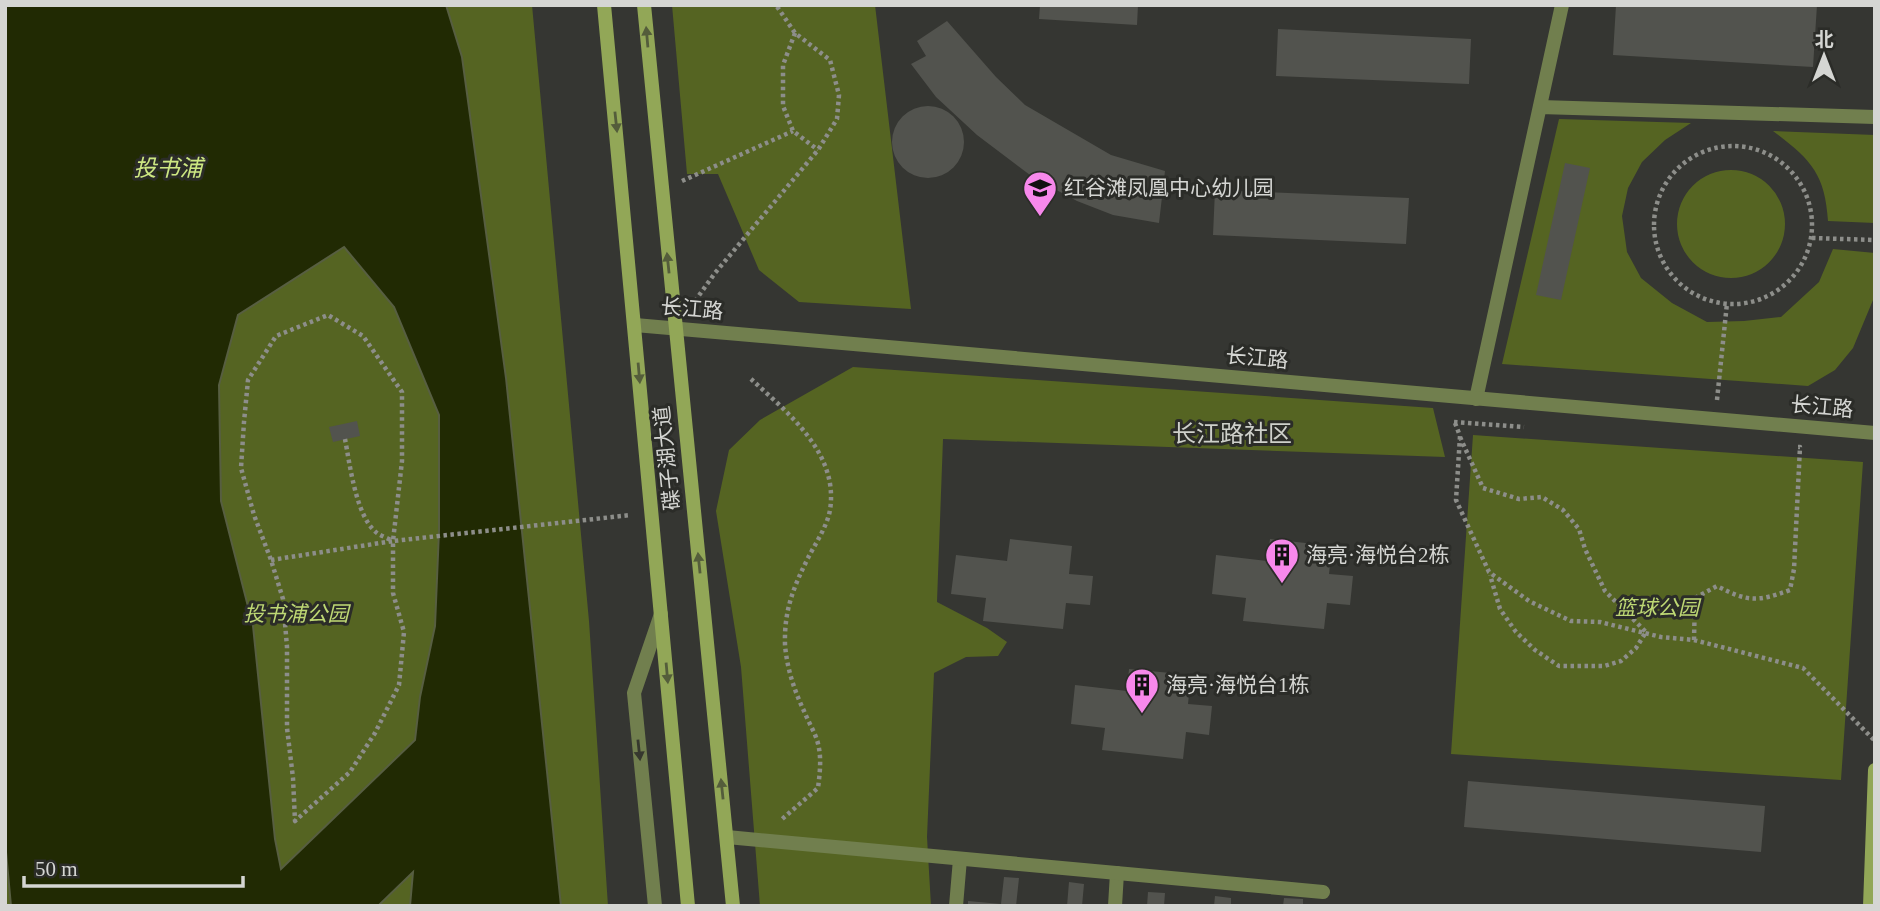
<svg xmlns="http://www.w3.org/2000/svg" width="1880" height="911" font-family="'Times New Roman','Noto Sans SC',serif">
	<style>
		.green { fill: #556422 }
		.water { fill: #212a03; stroke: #575e41; stroke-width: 2; fill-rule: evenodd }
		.building { fill: #52534e }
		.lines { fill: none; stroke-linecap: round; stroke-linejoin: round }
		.path { stroke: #8d8e8a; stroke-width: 4.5; stroke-dasharray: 3.5 3.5; stroke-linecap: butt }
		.service { stroke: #717f4e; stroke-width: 14 }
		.minor { stroke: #717f4e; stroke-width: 14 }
		.tertiary { stroke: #717f4e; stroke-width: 14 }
		.secondary { stroke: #92a757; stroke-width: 14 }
		.oneway { fill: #545d3b }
		.oneway2 { fill: #36382e }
		.labels { text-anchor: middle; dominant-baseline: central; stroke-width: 6; stroke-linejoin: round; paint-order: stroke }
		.poi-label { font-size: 21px; fill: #d5d6d3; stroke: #2b2c28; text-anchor: start }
		.street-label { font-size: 21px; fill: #d5d6d3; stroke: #2b2c28 }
		.park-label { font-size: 21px; font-style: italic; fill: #bed874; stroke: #2b2c28 }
		.water-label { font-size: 23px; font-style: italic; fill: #cde782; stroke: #2b2c28 }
		.quarter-label { font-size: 24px; fill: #ced0ca; stroke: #2b2c28 }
	</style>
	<rect width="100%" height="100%" fill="#353632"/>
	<!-- green -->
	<path class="green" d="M5,5H532L589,621L608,906H5Z
		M672,5H875L911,309L799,302L759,270L718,174H687Z
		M1559,119L1691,123L1665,140L1642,162L1628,188L1622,216L1627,252L1641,278L1672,303L1707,322L1744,321L1781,317L1819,282L1833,249L1875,253L1873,300L1853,348L1835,370L1808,386L1502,364Z
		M1773,131L1875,135V223L1828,221C1825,173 1810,159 1773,131Z
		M1677 224a54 54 0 1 1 108 0a54 54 0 1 1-108 0Z
		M853,367L1433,408L1445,457L943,439L937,602L987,628L1007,642L998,656L966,657L934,673L927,837L931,906H760L741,667L716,511L729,450L760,420Z
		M1473,435L1863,462L1841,780L1451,754Z"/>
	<!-- water -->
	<path class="water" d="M5,5H446L462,57L506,378L561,906H410L413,872L378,906H11L5,841ZM344,247L394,307L439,415V531L435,626L420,697L415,740L281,869L275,839L253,626L221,501L219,385L238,315Z"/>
	<!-- building -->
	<path class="building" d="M1040,5H1138L1137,25L1039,19Z
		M1616,5H1817L1813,67L1613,55Z
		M947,21L996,77L1025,105L1111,155L1165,171L1159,223L1113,215L1077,201L1034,178L977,135L936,97L911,64L926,56L917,41Z
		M1278,29L1471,39L1469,84L1276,76Z
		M892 142a36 36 0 1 1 72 0a36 36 0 1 1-72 0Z
		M1565,163L1590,168L1561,300L1536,295Z
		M1215,190L1409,198L1406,244L1213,235Z
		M357,421L360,436L333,442L329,427Z
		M1010,539L1072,546L1069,574L1093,576L1090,605L1066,603L1063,629L983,621L986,598L951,594L956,555L1007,561Z
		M1270,539L1332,546L1329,574L1353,576L1350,605L1327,603L1324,629L1243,621L1246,598L1212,594L1216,555L1267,561Z
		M1129,669L1191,675L1188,704L1212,706L1209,735L1186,732L1183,759L1102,750L1105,728L1071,724L1075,685L1127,691Z
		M1468,781L1765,806L1761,852L1464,827Z
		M1004,877L1019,878L1016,906H968V901L1001,904Z
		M1069,882L1084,884L1082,906H1067Z
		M1148,892L1165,893L1164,906H1147Z
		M1215,896L1231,898V906H1214Z
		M1284,898L1303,899V906H1283Z"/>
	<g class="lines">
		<!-- path -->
		<path class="path" d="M795,33L783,65V106L793,131L818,150
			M1654 225a79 79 0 1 1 158 0a79 79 0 1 1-158 0Z
			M682,181L793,131
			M1812,238L1875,240
			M695,301L715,273L818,150L837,119L839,95L830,60L795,33L776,5
			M751,379C788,413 839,453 830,510C827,527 815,544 808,558C793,588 784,611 785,645C787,668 794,690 804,711C808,721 814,731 817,740C822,756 820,772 818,788L781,820
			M1717,400L1727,303
			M1454,422L1524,427
			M1455,423L1460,436L1456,500L1489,572L1529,601L1571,621L1600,622L1661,637L1694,640L1803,668L1875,741
			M1460,437L1483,488L1519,499L1542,497L1563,510L1579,529L1585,549L1605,591L1646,632L1636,648L1621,661L1604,666H1559L1535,650L1516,632L1500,609L1490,575
			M345,439C350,465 356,517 377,533C381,536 388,538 392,541
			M271,560L393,541V593L404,632L399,685L375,733L350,772L295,821L293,778L287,728V647L283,599L271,560L254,515L241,468L244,422L248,380L276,336L328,315L363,336L402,392V461L393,541L631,515
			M1694,640L1695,598L1717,586C1748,602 1757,602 1790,590L1794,569L1800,447H1798"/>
		<!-- service -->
		<path class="service" d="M655,906L634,693L661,614
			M956,906L960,859
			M1115,906L1117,873"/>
		<!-- minor -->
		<path class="minor" d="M1540,107L1875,117
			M1476,399L1562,5
			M727,837L1323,892"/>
		<!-- tertiary -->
		<path class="tertiary" d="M635,325L1875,433"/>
		<!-- secondary -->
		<path class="secondary" d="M604,5L688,906
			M644,5L733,906
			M1870,906L1875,770"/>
	</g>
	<!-- one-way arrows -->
	<defs><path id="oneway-solid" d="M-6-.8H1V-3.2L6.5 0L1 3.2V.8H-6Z" transform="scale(1.75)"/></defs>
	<g class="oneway">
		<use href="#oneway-solid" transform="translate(647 37) rotate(-95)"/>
		<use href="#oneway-solid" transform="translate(616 122) rotate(84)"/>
		<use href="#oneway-solid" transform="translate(668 263) rotate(-96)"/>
		<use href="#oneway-solid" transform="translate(639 373) rotate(85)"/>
		<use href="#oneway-solid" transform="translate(699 563) rotate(-96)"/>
		<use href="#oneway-solid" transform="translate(667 673) rotate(85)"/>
		<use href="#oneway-solid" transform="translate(722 789) rotate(-96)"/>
	</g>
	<use class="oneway2" href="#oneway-solid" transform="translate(639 750) rotate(84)"/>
	<!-- icons -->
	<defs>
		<g id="school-pin" transform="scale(1.75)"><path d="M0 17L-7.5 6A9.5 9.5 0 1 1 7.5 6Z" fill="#f788eb" stroke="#2b2c28"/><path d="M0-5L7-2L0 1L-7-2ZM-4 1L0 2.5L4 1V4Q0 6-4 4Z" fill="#111"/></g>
		<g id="building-pin" transform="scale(1.75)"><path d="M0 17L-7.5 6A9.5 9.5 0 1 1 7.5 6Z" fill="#f788eb" stroke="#2b2c28"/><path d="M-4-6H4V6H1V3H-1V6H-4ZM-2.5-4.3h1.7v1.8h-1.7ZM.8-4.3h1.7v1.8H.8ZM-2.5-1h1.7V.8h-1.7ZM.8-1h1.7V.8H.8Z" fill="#111"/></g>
	</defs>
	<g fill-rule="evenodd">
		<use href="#school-pin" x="1040" y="188"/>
		<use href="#building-pin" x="1282" y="555"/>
		<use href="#building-pin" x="1142" y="685"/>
	</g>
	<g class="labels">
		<!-- poi labels -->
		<g class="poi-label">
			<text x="1064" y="188">红谷滩凤凰中心幼儿园</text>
			<text x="1306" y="555">海亮·海悦台2栋</text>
			<text x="1166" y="685">海亮·海悦台1栋</text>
		</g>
		<!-- street labels -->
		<g class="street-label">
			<text transform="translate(692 309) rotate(5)">长江路</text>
			<text transform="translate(1257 358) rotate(5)">长江路</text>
			<text transform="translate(1822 407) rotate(5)">长江路</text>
			<text transform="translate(667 458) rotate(-96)">碟子湖大道</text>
		</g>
		<!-- park labels -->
		<g class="park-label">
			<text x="1657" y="608">篮球公园</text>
			<text x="296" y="614">投书浦公园</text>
		</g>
		<!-- water labels -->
		<g class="water-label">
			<text x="168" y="168">投书浦</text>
		</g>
		<!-- quarter labels -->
		<g class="quarter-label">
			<text x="1232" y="434">长江路社区</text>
		</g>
	</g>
	<!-- border -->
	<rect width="1880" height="911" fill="none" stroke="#d5d6d3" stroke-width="14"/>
	<!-- north arrow -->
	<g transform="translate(1824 56)" stroke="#2b2c28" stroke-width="5" paint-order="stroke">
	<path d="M0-5L12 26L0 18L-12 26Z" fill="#d5d6d3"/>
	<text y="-10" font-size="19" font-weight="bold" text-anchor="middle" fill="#d5d6d3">北</text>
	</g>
	<!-- scale -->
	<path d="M24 876v10h219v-10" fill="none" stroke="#d5d6d3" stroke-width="3.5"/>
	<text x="35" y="876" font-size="21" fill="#d5d6d3" stroke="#2b2c28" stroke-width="5" paint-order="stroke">50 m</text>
</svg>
